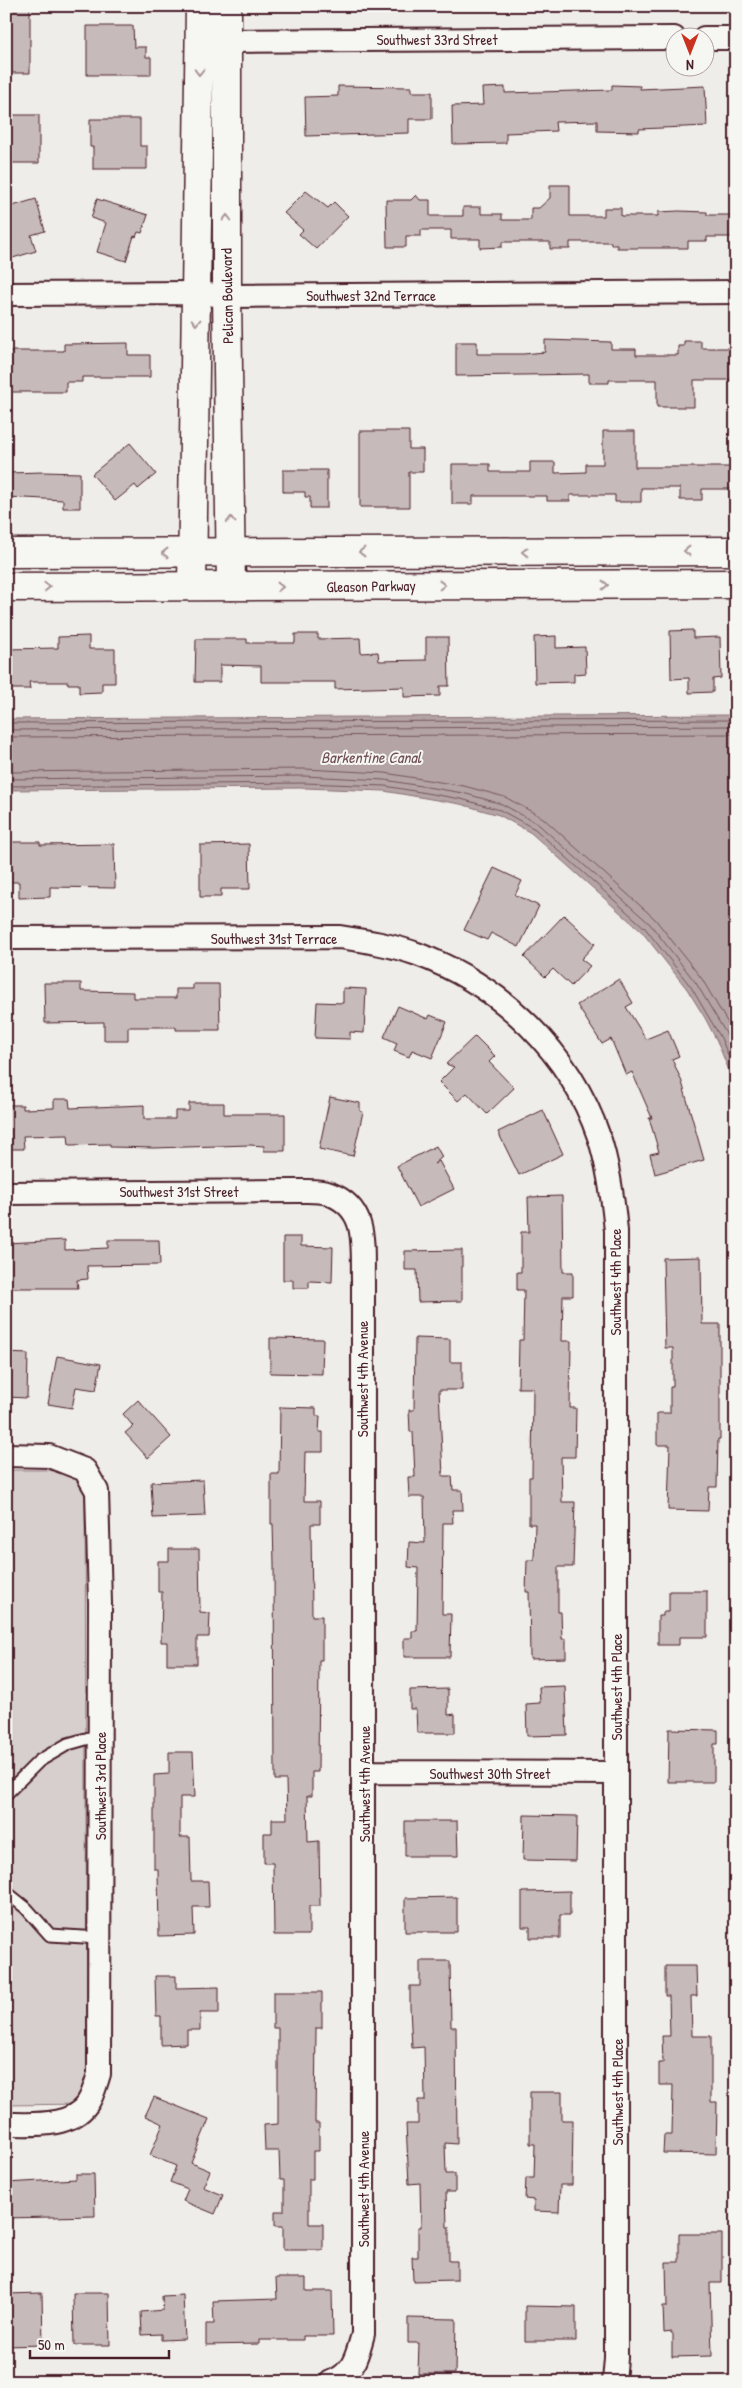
<svg xmlns="http://www.w3.org/2000/svg" width="742" height="2388" font-family="'Patrick Hand',sans-serif">
	<style>
		.green { fill: #d7cfce; stroke: #90777c }
		.water { fill: #b4a4a5; stroke: #8a6f74 }
		.lines { fill: none; stroke-linecap: round; stroke-linejoin: round }
		.shore { stroke: #74545c; stroke-width: 1 }
		.building { fill: #c6babb; stroke: #4a1f2b }
		.service-casing { stroke: #4a1f2b; stroke-width: 15 }
		.minor-casing { stroke: #4a1f2b; stroke-width: 26 }
		.tertiary-casing { stroke: #4a1f2b; stroke-width: 31 }
		.secondary-casing { stroke: #4a1f2b; stroke-width: 31 }
		.service { stroke: #f6f6f2; stroke-width: 11 }
		.minor { stroke: #f6f6f2; stroke-width: 22 }
		.tertiary { stroke: #f6f6f2; stroke-width: 28 }
		.secondary { stroke: #f6f6f2; stroke-width: 28 }
		.oneway { stroke: #a99598 }
		.labels { text-anchor: middle; dominant-baseline: central; stroke-width: 4; stroke-linejoin: round; paint-order: stroke }
		.street-label { font-size: 15px; fill: #4a1f2b; stroke: #f6f6f2 }
		.water-label { font-size: 16px; font-style: italic; fill: #6f4e56; stroke: #f6f6f2 }
	</style>
	<rect width="100%" height="100%" fill="#efedea"/>
	<filter id="ink" filterUnits="userSpaceOnUse"><feTurbulence type="fractalNoise" baseFrequency=".02" numOctaves="2"/><feDisplacementMap in="SourceGraphic" scale="10" xChannelSelector="R" yChannelSelector="G"/><feConvolveMatrix kernelMatrix="1 2 1 2 8 2 1 2 1" color-interpolation-filters="sRGB"/></filter>
	<g filter="url(#ink)">
		<!-- green -->
		<path class="green" d="M6,1470H85L87,2104L6,2105Z"/>
		<!-- water -->
		<path class="water" d="M736,715V1088L717,1041L705,1018L687,989L642,932L531,833L499,815L460,804L384,791L304,788L6,790V719Z"/>
		<g class="lines">
			<!-- shore -->
			<path class="shore" d="M6,723L736,720
				M6,730L736,726
				M6,737L736,734
				M6,772L304,769L385,773L464,786L505,797L543,818L655,919L702,979L736,1037
				M6,779L304,776L385,780L463,793L502,804L538,824L650,924L696,983L727,1035L736,1057
				M6,786L304,783L385,786L461,799L500,810L535,829L645,928L691,987L721,1038L736,1074"/>
		</g>
		<!-- building -->
		<path class="building" d="M6,6H30V73H6Z
			M87,26H133L134,47H146V57H151V75H87Z
			M612,85L640,86V89L705,86L707,126L639,129V132L597,131V121L555,122L556,131L506,133V143L453,144L452,106L483,105L482,88L505,87V93L612,90Z
			M338,86L411,87V92H432V119H409V133L306,136L305,97L338,96Z
			M6,115H39V163H6Z
			M90,119H140V146H147V169H93V147H90Z
			M550,185H570V216H604V208H621V216H658V212L679,211L707,212V215H736V237H707V241H688V248H617V245H611V242H570V249H550V242H502V247L480,248V239H451V230H421V236H406V247H387L386,200H411L416,195L420,200H430V216H463V207H481V214H502V220H531V208H539L550,198Z
			M306,191L328,208L334,202L348,216L316,249L299,234L303,230L284,213Z
			M36,199L45,231L31,235L36,251L6,260V208Z
			M97,199L148,215L142,233L138,232L136,237L134,236L126,261L97,252L106,223L91,218Z
			M545,340L611,342V349H636V355H678V346H684V341H701V348H734L736,380H694V407H657V380H609V383H589V374L456,376V342H477V354H523L545,352Z
			M128,343V355H150V377H82V382H66V392H6V351H64V344Z
			M360,431H409V449H423V472H409V507H360Z
			M603,431H635V467H736V489H702V500H680V488H641V502H615V495H570V501H547V496H473V504H452V464H490V472H530V462H555V473L586,472V464H603Z
			M130,443L156,474L138,489L135,485L115,501L92,474Z
			M283,470H327V508H310V497H305V492H283Z
			M43,472L80,473V508H63V500L6,497V473Z
			M693,630V638L720,637L721,678L713,679V692L689,693V678L671,679L670,631Z
			M295,634H318V639L360,638L361,653L378,652L379,661L426,660V637H448L449,686H440V696L404,697V687L335,689V682H261V666L220,665V682H195L196,639H247V643H295Z
			M89,636V649H115V683H102V692L79,693V684H68V682H29L30,689H6V649L58,648V637Z
			M556,636V648L585,647L586,673L574,674V682L535,683L534,637Z
			M6,842H40V845L114,844L115,888L50,887V897L19,898V882H6Z
			M249,844L250,889H221V897H200V845Z
			M494,868L522,881L515,895L539,906L519,947L491,933L487,940L464,930Z
			M564,915L595,944L581,959L590,966L571,986L553,969L545,977L524,957Z
			M619,979L633,1003L626,1007L646,1039L668,1030L679,1056L672,1059L682,1082L704,1160L655,1174L650,1154L659,1152L649,1118H652L632,1072L626,1075L611,1039L602,1044L577,1005Z
			M44,983H81V991L133,992V998H176V989H193V984H219L220,1030H176V1027H128V1040H104V1022L45,1023Z
			M343,988L366,989L364,1033L350,1032V1039L315,1038L317,1002L343,1003Z
			M398,1006L428,1019L430,1015L447,1022L432,1058L412,1050L409,1057L394,1051L397,1043L384,1037Z
			M475,1036L495,1056L489,1062L514,1088L487,1114L467,1093L458,1101L439,1082L454,1067L446,1064Z
			M330,1097L360,1103V1111L363,1112L353,1156L319,1149Z
			M54,1099H69L70,1108L144,1105V1119H175V1111H189V1103H224V1114H285V1151H264V1146L250,1145L154,1148L110,1147V1144L69,1145L68,1135L23,1136L24,1149H6V1105H23V1109L54,1108Z
			M543,1110L563,1154L519,1175L498,1132Z
			M436,1146L442,1157L434,1164L439,1161L454,1189L418,1207L397,1166Z
			M562,1196L563,1272H573V1296H563L562,1341H571L570,1408H576L575,1457H561L562,1502H575L573,1567H558V1612H561L562,1639H566V1658L530,1659L529,1592H526L527,1560H534L535,1524H529V1477H532L533,1388H518L519,1340H523L524,1290H517V1272H521V1232H529L528,1197Z
			M283,1237H301V1246L333,1247L332,1282L309,1281V1288H293V1280H283Z
			M65,1240V1250L108,1248V1240H159L160,1265L87,1266L88,1279L77,1280L78,1288H6V1243Z
			M462,1250V1301L418,1302L417,1270H405V1251Z
			M701,1257L702,1324H720V1439H718L717,1487H709L708,1511L668,1510L670,1445H657V1413H670V1387H673V1348H665L663,1258Z
			M270,1338L323,1339L322,1374L270,1373Z
			M415,1338L450,1339V1362H462V1390H439L443,1476H452L453,1490H462L463,1510H452L453,1523H443L442,1614H451L450,1657H404V1638H412V1631H417L418,1568L408,1567L409,1542L425,1543L424,1497H409L408,1477H415L413,1432H410L409,1410H414Z
			M6,1353L28,1354L27,1398L6,1397Z
			M57,1356L101,1364L96,1390L76,1387L72,1408L48,1404Z
			M138,1400L171,1437L148,1458L125,1433L133,1426L123,1414Z
			M280,1407L316,1408V1416H320L319,1432H323V1452H305L304,1501H320V1524H311L312,1616H322V1660H319L318,1772H312V1796H307L308,1842L319,1841L320,1906H309V1935H274L273,1863H264V1833H272V1819H287L286,1780H275L274,1564L273,1524H271V1474H279Z
			M203,1480L205,1516L153,1518L151,1482Z
			M169,1549H199L200,1612L210,1613L209,1637H197V1664H167V1642H161L162,1592H158V1561H169Z
			M669,1591H707V1637H679V1645H658V1616H663V1612H669Z
			M565,1686L567,1735L527,1736L526,1704L540,1703L539,1687Z
			M448,1689V1715L455,1714V1733H417L416,1709H410V1690Z
			M669,1729L718,1730V1744H714V1782H668Z
			M169,1752H193L195,1797H180V1837H190L191,1881H208L209,1907H193L194,1935L159,1936L158,1869H154V1775L169,1774Z
			M524,1815L577,1816L576,1861L523,1860Z
			M405,1821H457L458,1856H405Z
			M570,1891V1915H560V1938H530V1927H522V1892Z
			M457,1897V1932H405V1898Z
			M420,1961H450L451,2027H456L457,2144L445,2143L446,2174H455V2192H446L447,2227H449V2261H457V2280L413,2281L412,2257H418V2227H421L420,2183L409,2184L406,2124H418V2100H425L424,2047L412,2048L410,2007V1986H420Z
			M665,1966H696L697,1996H691L692,2036H711V2102H717L716,2154L663,2153L664,2135H672L673,2085H659V2063H663L662,2036H670L669,1996H665Z
			M155,1976H176V1988L219,1987V2013H200V2030H187V2044L161,2045V2016H156Z
			M273,1992H322V2028H316L315,2123H319V2151H313V2179H309V2224H323V2250H283V2226H275V2211H284V2180H280L279,2151H265L264,2125L278,2124V2028H273Z
			M530,2092H562V2120H573L572,2185H560L559,2212L534,2211V2200L525,2199L526,2178H534L535,2144H530Z
			M154,2097L209,2119L191,2163L210,2171L203,2187L223,2195L215,2214L183,2201L188,2189L170,2182L176,2166L150,2155L163,2124L145,2116Z
			M76,2174H94L95,2216L6,2218V2183L76,2179Z
			M679,2234H722V2283H710L712,2356L672,2357V2332L664,2333L663,2306H667L666,2262H679Z
			M276,2278H306V2291H332L333,2336H303V2340H259V2344L206,2345V2324H214L213,2301L277,2299Z
			M42,2293L43,2345L6,2346V2294Z
			M73,2293H109L110,2345H74Z
			M183,2295L185,2339L161,2340V2334L142,2335L141,2312L163,2310L162,2296Z
			M525,2306L576,2307V2341H525Z
			M408,2318L456,2319L455,2374H418L419,2343H408Z"/>
		<g class="lines">
			<!-- service casing -->
			<g class="service-casing">
				<path id="service" d="M6,1794L39,1761L68,1744L100,1735
					M6,1892L26,1908L50,1935L100,1938"/>
			</g>
			<!-- minor casing -->
			<g class="minor-casing">
				<path id="minor" d="M704,38H736
					M211,41L674,38
					M6,294L196,293L227,296L736,292
					M6,938L340,937C366,941 392,945 417,954C501,985 570,1052 599,1137C609,1167 613,1199 616,1231V2358L614,2382
					M6,1193L299,1191C308,1191 321,1190 330,1194C369,1209 362,1246 363,1281V2334C357,2355 354,2374 331,2382
					M6,1455L49,1456L85,1470L97,1491L100,1603L99,2074C96,2083 93,2096 87,2104C70,2128 32,2124 6,2124
					M364,1772L616,1773"/>
			</g>
			<!-- tertiary casing -->
			<g class="tertiary-casing">
				<path id="tertiary" d="M227,6V296L231,586
					M192,585L200,6"/>
			</g>
			<!-- secondary casing -->
			<g class="secondary-casing">
				<path id="secondary" d="M6,553L736,551
					M6,587L736,584"/>
			</g>
			<!-- service -->
			<use href="#service" class="service"/>
			<!-- minor -->
			<use href="#minor" class="minor"/>
			<!-- tertiary -->
			<use href="#tertiary" class="tertiary"/>
			<!-- secondary -->
			<use href="#secondary" class="secondary"/>
		</g>
		<!-- one-way arrows -->
		<defs><path id="oneway-chevron" d="M-2-3.5L2.5 0L-2 3.5" fill="none" stroke-width="1.6" stroke-linecap="round" stroke-linejoin="round" transform="scale(1.25)"/></defs>
		<g class="oneway">
			<use href="#oneway-chevron" transform="translate(199 72) rotate(91)"/>
			<use href="#oneway-chevron" transform="translate(227 218) rotate(-90)"/>
			<use href="#oneway-chevron" transform="translate(196 322) rotate(91)"/>
			<use href="#oneway-chevron" transform="translate(231 520) rotate(-91)"/>
			<use href="#oneway-chevron" transform="translate(687 551) rotate(180)"/>
			<use href="#oneway-chevron" transform="translate(362 552) rotate(180)"/>
			<use href="#oneway-chevron" transform="translate(525 552) rotate(180)"/>
			<use href="#oneway-chevron" transform="translate(165 553) rotate(-180)"/>
			<use href="#oneway-chevron" transform="translate(442 585) rotate(-1)"/>
			<use href="#oneway-chevron" transform="translate(605 585)"/>
			<use href="#oneway-chevron" transform="translate(47 587) rotate(-2)"/>
			<use href="#oneway-chevron" transform="translate(280 587)"/>
		</g>
	</g>
	<g class="labels">
		<!-- street labels -->
		<g class="street-label">
			<text x="437" y="39">Southwest 33rd Street</text>
			<text x="371" y="295">Southwest 32nd Terrace</text>
			<text transform="translate(227 296) rotate(-91)">Pelican Boulevard</text>
			<text transform="translate(371 586) rotate(-1)">Gleason Parkway</text>
			<text x="274" y="938">Southwest 31st Terrace</text>
			<text x="179" y="1191">Southwest 31st Street</text>
			<text transform="translate(615 1282) rotate(-90)">Southwest 4th Place</text>
			<text transform="translate(362 1379) rotate(-90)">Southwest 4th Avenue</text>
			<text transform="translate(616 1687) rotate(-90)">Southwest 4th Place</text>
			<text x="490" y="1773">Southwest 30th Street</text>
			<text transform="translate(364 1784) rotate(-90)">Southwest 4th Avenue</text>
			<text transform="translate(100 1786) rotate(-90)">Southwest 3rd Place</text>
			<text transform="translate(617 2092) rotate(-90)">Southwest 4th Place</text>
			<text transform="translate(363 2189) rotate(-90)">Southwest 4th Avenue</text>
		</g>
		<!-- water labels -->
		<g class="water-label">
			<text x="371" y="757">Barkentine Canal</text>
		</g>
	</g>
	<!-- margin -->
	<rect width="742" height="2388" fill="none" stroke="#f6f6f2" stroke-width="25"/>
	<rect x="12" y="12" width="717" height="2363" fill="none" stroke="#4a1f2b" stroke-width="2" filter="url(#ink)"/>
	<!-- north arrow -->
	<g transform="translate(690 52) rotate(180)"><circle r="24" fill="#f6f6f2" stroke="#b1a0a2"/>
	<path d="M0-4L9 19L0 12L-9 19Z" fill="#c8321e"/>
	<text y="-8" font-size="14" font-weight="bold" text-anchor="middle" fill="#4a1f2b">N</text>
	</g>
	<!-- scale -->
	<path d="M30 2350v8h139v-8" fill="none" stroke="#4a1f2b" stroke-width="2.5"/>
	<text x="38" y="2350" font-size="15" fill="#4a1f2b" stroke="#f6f6f2" stroke-width="4" paint-order="stroke">50 m</text>
</svg>
